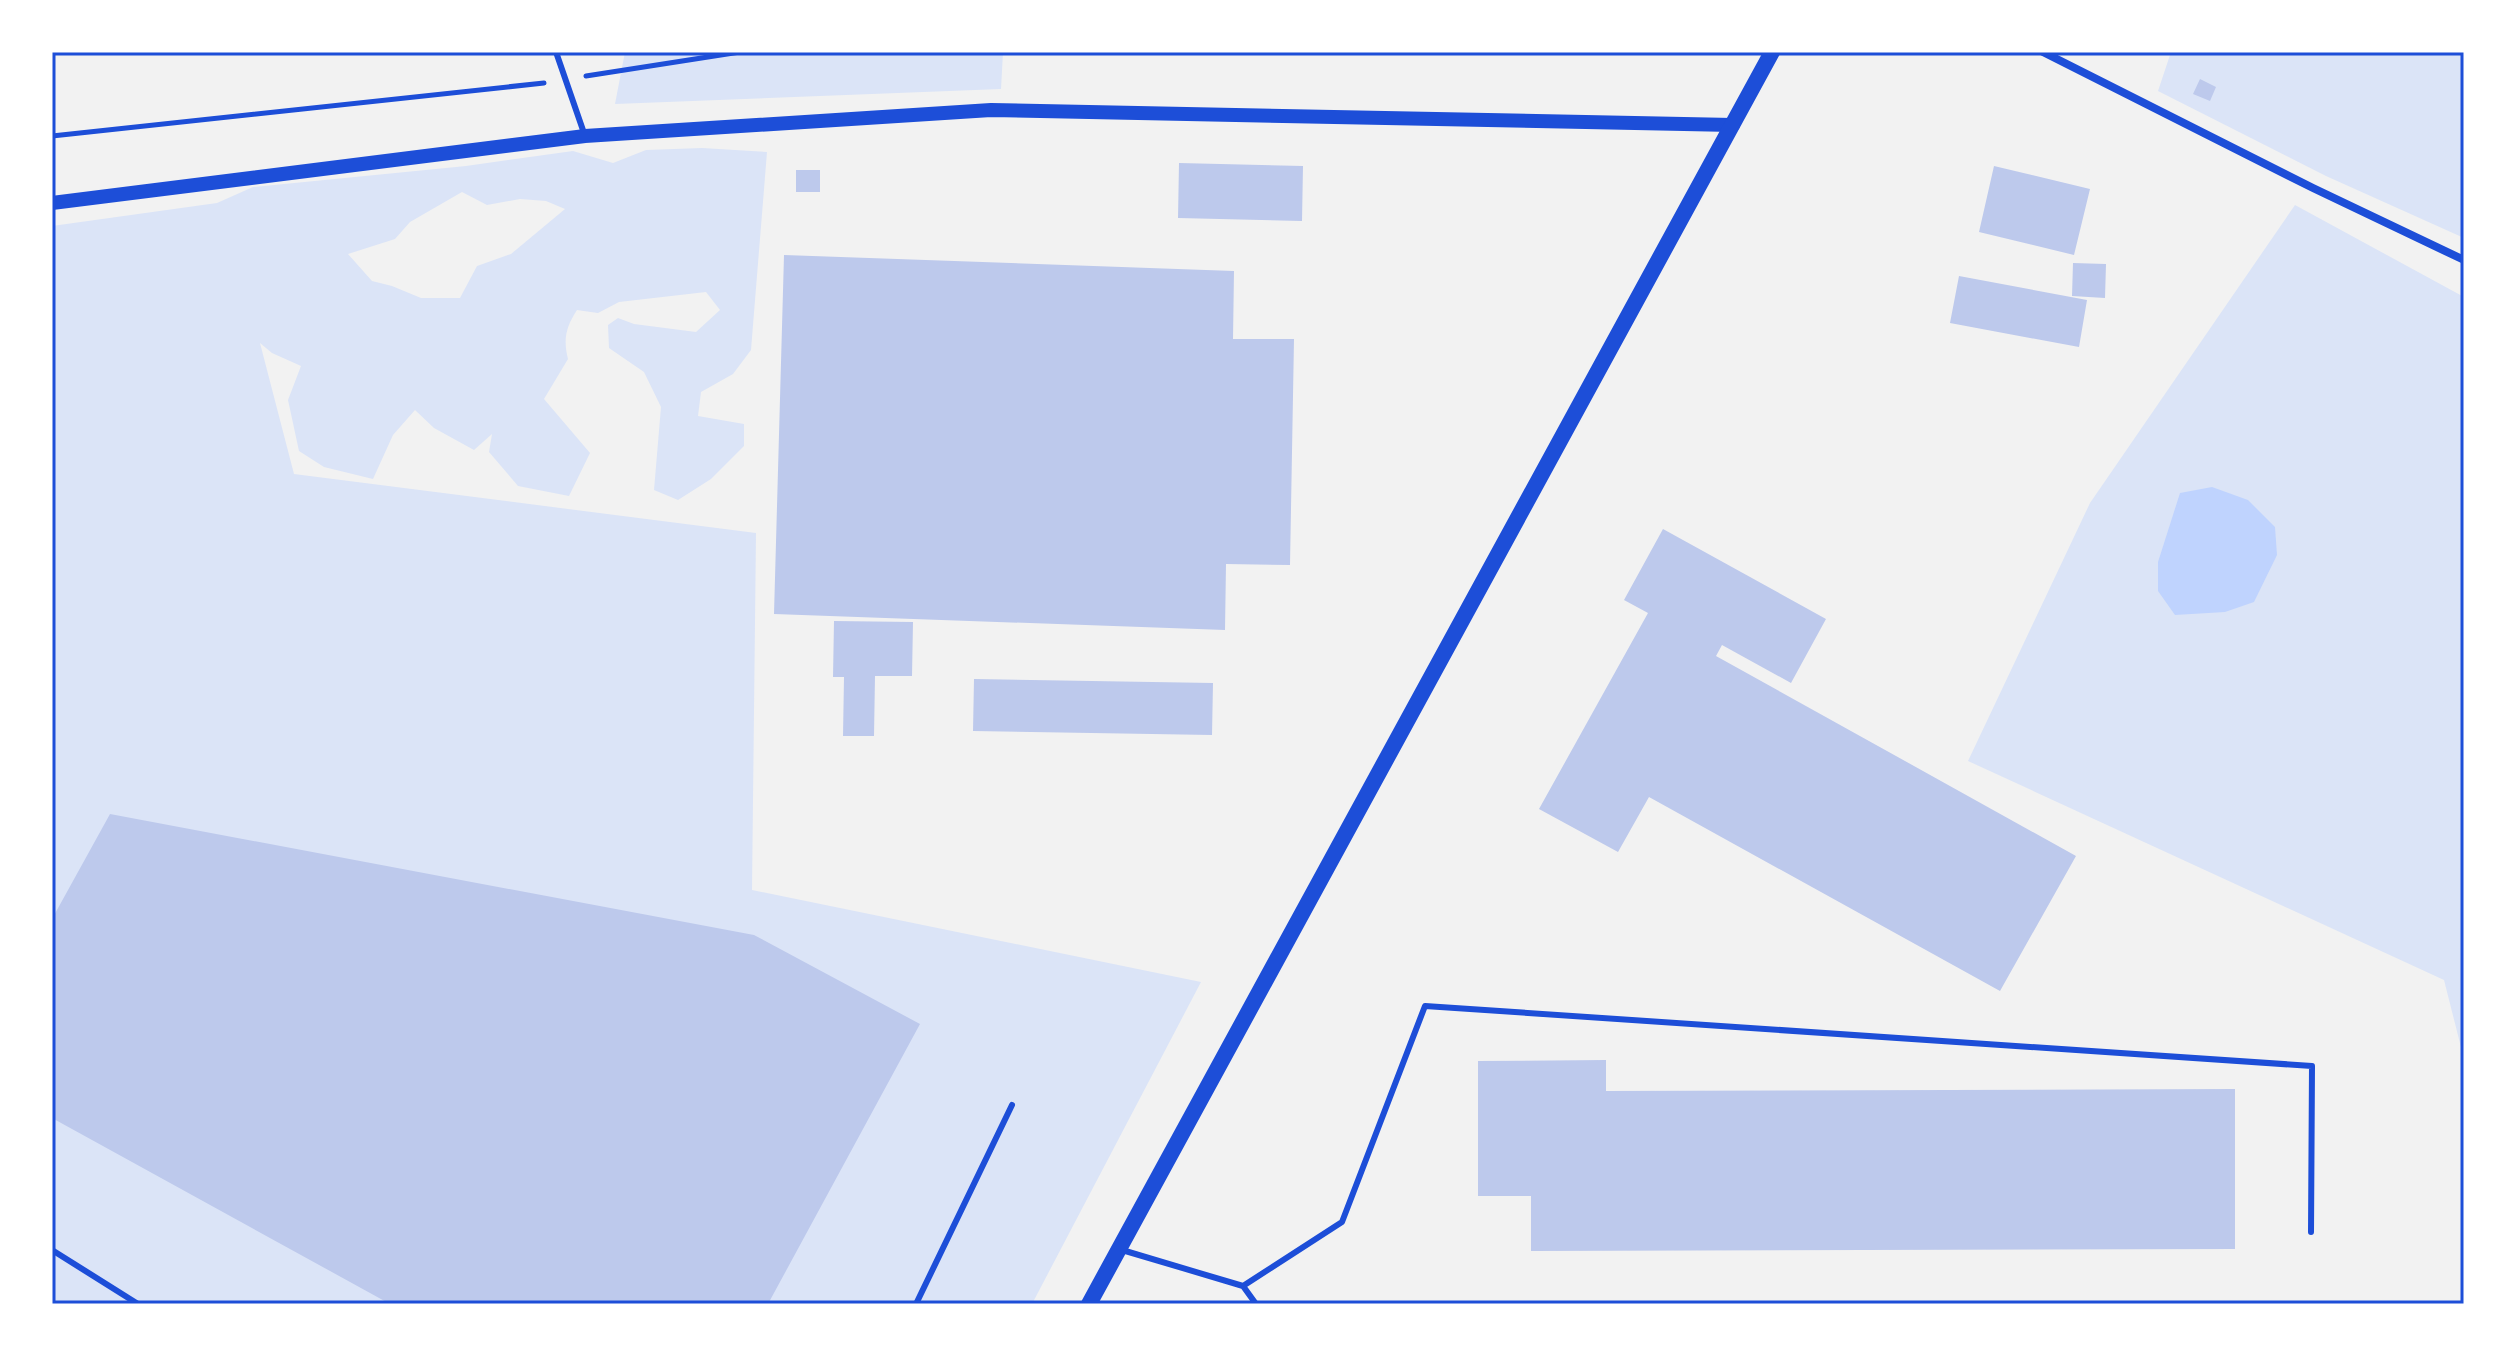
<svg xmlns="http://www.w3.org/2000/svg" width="2516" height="1356" font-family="'Libre Baskerville',serif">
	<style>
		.green { fill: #dbe4f7; fill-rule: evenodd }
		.water { fill: #bfd3fe }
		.building { fill: #bdc9ec }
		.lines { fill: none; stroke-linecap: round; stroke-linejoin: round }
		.path { stroke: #1d4ed8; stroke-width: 5 }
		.service { stroke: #1d4ed8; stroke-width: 6 }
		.minor { stroke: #1d4ed8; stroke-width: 8 }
		.tertiary { stroke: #1d4ed8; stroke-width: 14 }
		.secondary { stroke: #1d4ed8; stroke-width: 16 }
		.neatline { fill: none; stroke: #1d4ed8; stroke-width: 3 }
	</style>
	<rect width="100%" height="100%" fill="#f2f2f2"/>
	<!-- green -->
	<path class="green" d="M625,52H1003L1001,89L615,104Z
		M2171,52H2464V238L2326,176L2158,91Z
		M702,148L767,152L751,350L733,374L701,392L698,416L744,424V446L711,479L678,500L654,490L661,407L644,372L609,348L608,325L618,318L634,324L696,332L720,310L706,292L619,302L598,313L577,310C566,327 563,339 568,359L544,399L590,453L569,496L518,486L489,452L492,434L474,450L434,428L415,410L393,435L373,479L324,467L299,451L288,400L301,366L272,353L260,343L294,474L756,533L752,890L1201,982L1032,1304H52V226L217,203L253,187L466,166L573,151L613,163L646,150ZM462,192L487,205L520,199L546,201L565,209L511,254L477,266L460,298H421L392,286L372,281L348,254L395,239L410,222Z
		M2295,205L2464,297V1059L2444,980L1968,761L2090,503Z"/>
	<!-- water -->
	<path class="water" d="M2212,487L2248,500L2275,527L2277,555L2254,602L2225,612L2175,615L2158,591V562L2180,493Z"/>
	<!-- building -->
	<path class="building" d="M2200,79L2216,87L2210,101L2193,94Z
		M1179,163L1303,166L1302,221L1178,218Z
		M1994,166L2090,189L2074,255L1979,232Z
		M796,170H820V192H796Z
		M784,255L1234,271L1233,339H1294L1290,565L1226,564L1225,630L774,614Z
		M2073,263L2106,264L2105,298L2072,296Z
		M1959,276L2087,300L2079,347L1950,323Z
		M1663,529L1826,619L1791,683L1722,645L1716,656L2076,856L2000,991L1649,797L1618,852L1539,809L1648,613L1624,600Z
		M834,621L913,622L912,676H875L874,736H843L844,677H833Z
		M974,679L1213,683L1212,735L973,731Z
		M110,814L754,935L920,1024L768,1304H390L52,1118V919Z
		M1606,1060V1091L2235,1089V1249L1531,1251V1196H1478V1061Z"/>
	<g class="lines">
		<!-- path -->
		<path class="path" d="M586,76L740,52
			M52,136L544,83"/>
		<!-- service -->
		<path class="service" d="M556,52L585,136
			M52,1250L138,1304
			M1122,1250L1243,1286L1342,1222L1425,1006L2312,1066L2311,1232
			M1243,1286L1256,1304
			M916,1304L1012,1105"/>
		<!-- minor -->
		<path class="minor" d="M2043,52L2313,188L2464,260"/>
		<!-- tertiary -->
		<path class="tertiary" d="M52,203L585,136L991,110L1733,125"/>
		<!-- secondary -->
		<path class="secondary" d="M1089,1304L1772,52"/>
	</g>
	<!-- border -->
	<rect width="2516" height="1356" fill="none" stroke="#ffffff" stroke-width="108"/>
	<rect x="54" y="54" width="2408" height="1248" class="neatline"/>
</svg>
